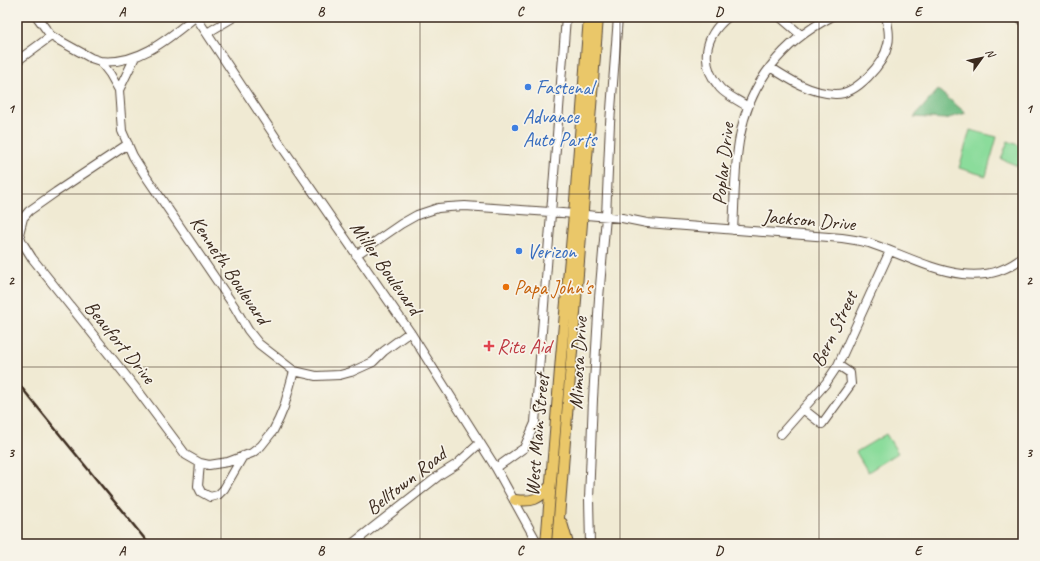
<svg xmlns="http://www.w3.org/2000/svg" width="1040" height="561" font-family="Caveat,sans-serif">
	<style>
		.green { fill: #8bdc9b; stroke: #63835c }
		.forest { fill: #70bc83; stroke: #567350 }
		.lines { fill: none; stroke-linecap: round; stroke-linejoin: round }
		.minor-casing { stroke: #564739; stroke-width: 10 }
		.major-casing { stroke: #564739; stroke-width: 12 }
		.minor { stroke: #fff; stroke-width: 8 }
		.major { stroke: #eac769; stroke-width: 10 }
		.rail { stroke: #3b2a1e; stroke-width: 2.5 }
		.grid { fill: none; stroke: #3b2a1e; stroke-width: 1; stroke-opacity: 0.55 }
		.shop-dot { fill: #3f7fe0; stroke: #f7f3e8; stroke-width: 1.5 }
		.food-dot { fill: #e8710a; stroke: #f7f3e8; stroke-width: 1.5 }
		.health-dot { fill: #e0444e; stroke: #f7f3e8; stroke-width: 1.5 }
		.labels { text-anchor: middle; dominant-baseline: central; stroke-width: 3.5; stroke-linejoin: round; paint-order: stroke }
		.shop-label { font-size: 20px; fill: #366cbe; stroke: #f7f3e8; text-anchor: start }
		.street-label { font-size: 20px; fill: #3b2a1e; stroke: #f7f3e8 }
		.food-label { font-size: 20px; fill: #c56008; stroke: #f7f3e8; text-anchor: start }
		.health-label { font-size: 20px; fill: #be3a42; stroke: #f7f3e8; text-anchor: start }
		.neatline { fill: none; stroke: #3b2a1e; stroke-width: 1.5 }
		.grid-label { font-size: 13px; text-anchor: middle; font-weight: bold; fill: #3b2a1e }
	</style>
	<rect width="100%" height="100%" fill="#f7f3e8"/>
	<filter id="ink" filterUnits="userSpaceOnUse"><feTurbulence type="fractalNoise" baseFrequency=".025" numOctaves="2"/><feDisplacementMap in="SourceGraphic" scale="8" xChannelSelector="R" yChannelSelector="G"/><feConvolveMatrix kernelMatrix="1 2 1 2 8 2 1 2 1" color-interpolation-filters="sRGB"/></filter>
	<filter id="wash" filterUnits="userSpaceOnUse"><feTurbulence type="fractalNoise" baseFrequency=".012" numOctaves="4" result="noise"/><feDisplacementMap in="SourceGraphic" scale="16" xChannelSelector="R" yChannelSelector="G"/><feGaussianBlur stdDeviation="0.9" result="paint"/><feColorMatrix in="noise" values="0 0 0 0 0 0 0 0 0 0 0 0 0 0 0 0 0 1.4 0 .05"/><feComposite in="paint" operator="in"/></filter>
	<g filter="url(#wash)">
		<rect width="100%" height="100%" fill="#f0ead3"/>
		<!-- green -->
		<path class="green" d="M970,130L997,137L986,176L959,168Z
			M1008,141L1023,147V168L1001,159Z
			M886,434L898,453L868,472L856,452Z"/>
		<!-- forest -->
		<path class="forest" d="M938,90L966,113L945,119L914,117Z"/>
	</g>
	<g filter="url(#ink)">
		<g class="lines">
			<!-- minor casing -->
			<g class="minor-casing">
				<path id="minor" d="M37,17L51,36L91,58L100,61L110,74L119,90L122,131L133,156L145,175L234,306L248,330L259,344L294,371L316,376L340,375L351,372L373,362L384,351L410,332
					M196,17L280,144L410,332L496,468L538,544
					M728,17C704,36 699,64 720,88C727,96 740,101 748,107
					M780,17L801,35
					M1019,17L1023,21
					M207,33L234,17
					M17,61L51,36
					M100,61C138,65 167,40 195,17
					M770,67C790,80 810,93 835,94C856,95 884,64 888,44C890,37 888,24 886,17
					M119,90L135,57
					M128,144L56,192L29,211L23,218L19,234L22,242L32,258L139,392L186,455L200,463L209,465L228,462L252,453L261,446L273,431L279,419L284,407L294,371
					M733,230C735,199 734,166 740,136C750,82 783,42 831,17
					M356,255L401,224L417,215L438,208L449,207L465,206L550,212L622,218L647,223L842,238C851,239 861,241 869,243C918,259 975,297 1023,257
					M803,409L822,424L851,384L850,373L838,365
					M781,434L826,383L838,365L890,251
					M200,463L198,486L201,492L210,497L218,495L224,489L243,456
					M496,468L524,448L535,423L566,17
					M352,544L441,474L457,464L480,443
					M590,544L589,499L593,399L599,298L606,217L610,123L618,17"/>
			</g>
			<!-- major casing -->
			<g class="major-casing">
				<path id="major" d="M515,500C532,502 539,500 550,486
					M562,523L568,544
					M546,544L561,357L574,214L589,17
					M557,544L598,17"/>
			</g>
			<!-- minor -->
			<use href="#minor" class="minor"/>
			<!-- major -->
			<use href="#major" class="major"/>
			<!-- rail -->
			<path class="rail" d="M17,382L149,544"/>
		</g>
	</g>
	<!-- grid -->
	<path class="grid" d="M221,17V544M420,17V544M620,17V544M819,17V544M17,194H1023M17,367H1023"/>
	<!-- markers -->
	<g class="shop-dot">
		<circle cx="528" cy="87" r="4"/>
		<circle cx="515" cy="128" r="4"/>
		<circle cx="519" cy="251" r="4"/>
	</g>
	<circle class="food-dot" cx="506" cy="287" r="4"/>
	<path class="health-dot" d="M487 340h4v4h4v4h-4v4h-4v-4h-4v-4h4z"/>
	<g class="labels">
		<!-- shop labels -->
		<g class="shop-label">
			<text x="536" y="87">Fastenal</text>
			<text x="523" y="116">Advance<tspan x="523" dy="23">Auto Parts</tspan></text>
			<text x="527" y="251">Verizon</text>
		</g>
		<!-- street labels -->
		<g class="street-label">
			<text transform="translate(723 164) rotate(-84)">Poplar Drive</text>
			<text transform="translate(809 220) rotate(5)">Jackson Drive</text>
			<text transform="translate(386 268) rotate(55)">Miller Boulevard</text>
			<text transform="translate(230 270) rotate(56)">Kenneth Boulevard</text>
			<text transform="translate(834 329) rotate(-64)">Bern Street</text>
			<text transform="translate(120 342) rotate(51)">Beaufort Drive</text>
			<text transform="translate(578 363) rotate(-87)">Mimosa Drive</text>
			<text transform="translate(537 435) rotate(-85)">West Main Street</text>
			<text transform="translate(406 481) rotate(-38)">Belltown Road</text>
		</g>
		<!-- food labels -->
		<g class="food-label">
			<text x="514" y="287">Papa John's</text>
		</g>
		<!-- health labels -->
		<g class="health-label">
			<text x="497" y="346">Rite Aid</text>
		</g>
	</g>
	<!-- margin -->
	<rect width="1040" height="561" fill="none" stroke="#f7f3e8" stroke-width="44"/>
	<!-- north arrow -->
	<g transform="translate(982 58) rotate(57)" stroke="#f7f3e8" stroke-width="3" paint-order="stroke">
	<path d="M0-3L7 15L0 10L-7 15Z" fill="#3b2a1e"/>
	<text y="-6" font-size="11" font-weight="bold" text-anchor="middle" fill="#3b2a1e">N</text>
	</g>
	<rect x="22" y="22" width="996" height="517" class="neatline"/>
	<g class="grid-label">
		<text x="122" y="16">A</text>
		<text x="321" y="16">B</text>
		<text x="520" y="16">C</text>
		<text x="719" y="16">D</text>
		<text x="918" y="16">E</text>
		<text x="11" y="113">1</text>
		<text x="1029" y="113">1</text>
		<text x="11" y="285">2</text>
		<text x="1029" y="285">2</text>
		<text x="11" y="457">3</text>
		<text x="1029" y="457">3</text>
		<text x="122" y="555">A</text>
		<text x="321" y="555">B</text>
		<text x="520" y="555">C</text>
		<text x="719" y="555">D</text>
		<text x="918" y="555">E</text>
	</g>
</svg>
